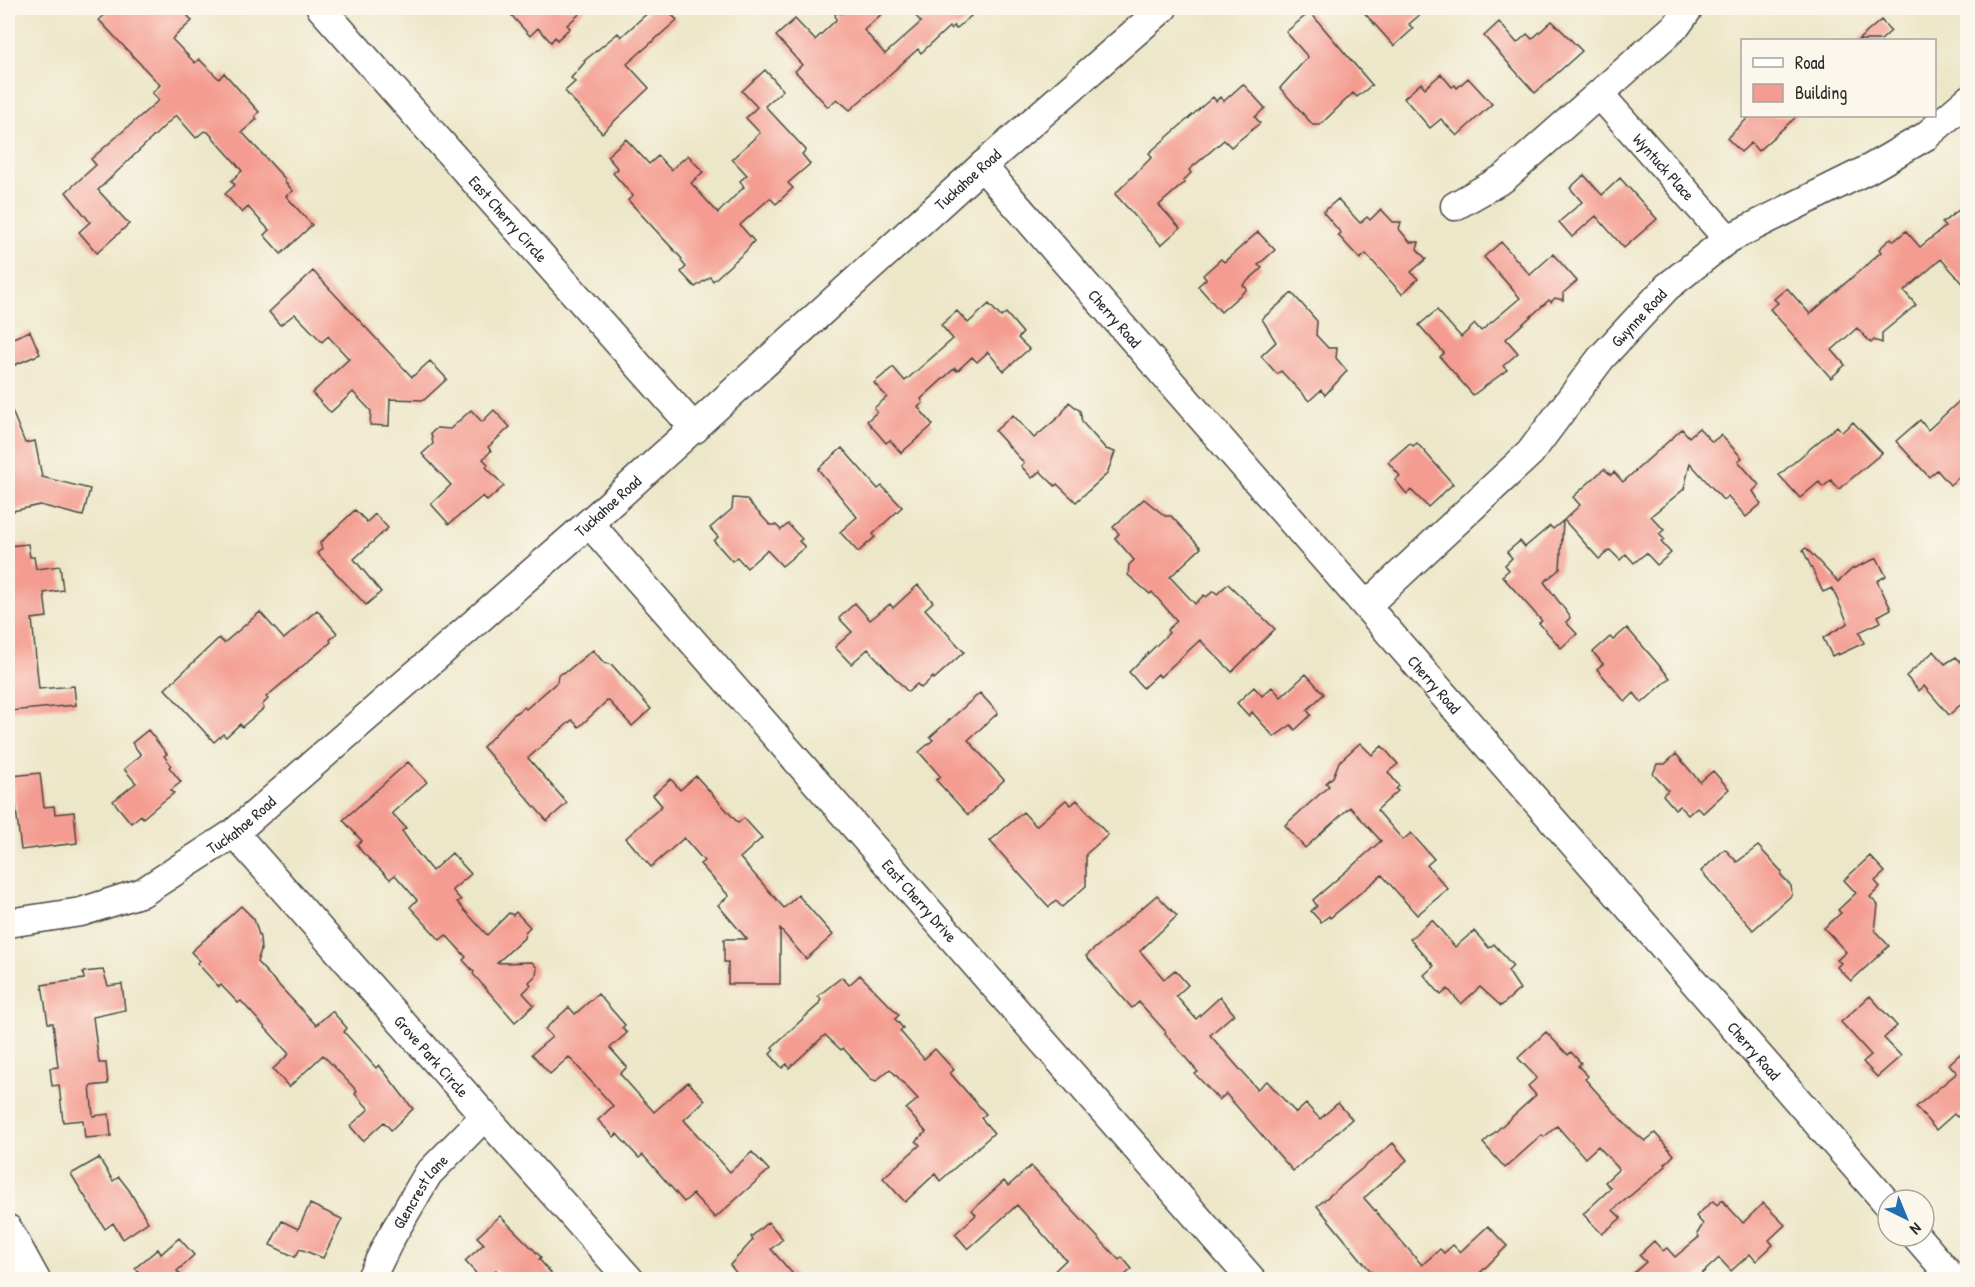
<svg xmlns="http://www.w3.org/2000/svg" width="1975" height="1287" font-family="'Patrick Hand',sans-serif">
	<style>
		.building { fill: #f49c91 }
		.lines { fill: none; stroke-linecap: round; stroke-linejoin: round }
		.minor-casing { stroke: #484743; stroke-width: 31 }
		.minor { stroke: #fff; stroke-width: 28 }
		.labels { text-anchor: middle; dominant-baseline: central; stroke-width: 4.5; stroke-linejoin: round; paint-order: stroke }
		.street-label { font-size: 16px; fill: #2b2b2b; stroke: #fbf7ec }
	</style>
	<rect width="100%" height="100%" fill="#fbf7ec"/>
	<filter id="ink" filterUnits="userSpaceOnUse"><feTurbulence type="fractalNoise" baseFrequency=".0167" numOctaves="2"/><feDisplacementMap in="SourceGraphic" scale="12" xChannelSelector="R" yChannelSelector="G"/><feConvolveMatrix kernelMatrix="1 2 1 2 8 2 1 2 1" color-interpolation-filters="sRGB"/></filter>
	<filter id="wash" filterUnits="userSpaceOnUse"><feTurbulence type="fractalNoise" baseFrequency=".008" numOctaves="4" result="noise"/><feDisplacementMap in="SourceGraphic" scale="24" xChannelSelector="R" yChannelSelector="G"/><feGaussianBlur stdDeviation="1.35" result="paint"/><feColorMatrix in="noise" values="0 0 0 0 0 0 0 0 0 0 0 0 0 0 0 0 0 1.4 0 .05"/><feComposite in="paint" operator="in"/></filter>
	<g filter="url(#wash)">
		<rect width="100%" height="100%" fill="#ede7c9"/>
		<g id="blocks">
			<!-- building -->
			<path class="building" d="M113,8H197L188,16L192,21L172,39L195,63L199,59L219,79L224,73L259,112L255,116L257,119L242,132L285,179L284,181L293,191L286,196L312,225L281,254L264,235L269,230L248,207L242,213L225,194L235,185L231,181L242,171L233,160L208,132L204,131L196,138L176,115L98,190L129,224L97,253L79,232L90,222L66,192L96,165L91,159L159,100L152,93L160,85L99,20Z
				M505,8H586L567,25L570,28L557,40L555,37L551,42L538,28L530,36Z
				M653,8H665L677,20L627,64L649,88L602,133L565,91L575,82L571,78L585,62L584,61L618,33L621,37Z
				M851,8H888L864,30L885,54L921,22L909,8H964L971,16L956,29L954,26L951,29L949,27L921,53L918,49L850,110L837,99L828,107L795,71L802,65L776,36L795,19L815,40L836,20L835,13H844Z
				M1360,8H1428L1409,24L1413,29L1394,46Z
				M1310,12L1372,85L1357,97L1353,93L1320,125H1313L1280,88L1308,57L1286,32Z
				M1881,20L1891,31L1881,40H1858Z
				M1552,21L1582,51L1535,93L1484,36L1499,22L1517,43L1527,34L1532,39Z
				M765,70L783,90L765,106L806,150L802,154L810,164L788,183L793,188L776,204L770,198L740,225L754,241L746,251L713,281L710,277L695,287L681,272L686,267L681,261L682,259L628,200L633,196L613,173L618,169L607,156L626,139L649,164L658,156L671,170L688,155L703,172L691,183L718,213L744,187L740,181L747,175L732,159L760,133L746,118L757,107L742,91Z
				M1441,74L1452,87L1455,85L1457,88L1468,78L1492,104L1457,136L1441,119L1430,128L1404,98L1421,83L1425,88Z
				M1243,84L1265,108L1255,117L1260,123L1231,147L1224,140L1189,170L1191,173L1183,181L1184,183L1159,205L1180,228L1161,245L1115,194L1152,157L1149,153L1213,97L1216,101L1220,97L1224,101Z
				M1750,116H1797L1758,151L1751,143L1741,152L1727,138Z
				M1584,175L1602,195L1620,178L1657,219L1624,248L1596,216L1572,237L1559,222L1582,202L1570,188Z
				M1338,199L1360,223L1367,217L1370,220L1381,209L1393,222H1401L1399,229L1410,242H1419L1417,249L1426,259L1411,272L1418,279L1402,294L1366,254L1360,259L1348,246L1338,235L1341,233L1323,212Z
				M1968,203V289L1941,259L1904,291L1916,305L1882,333V343L1874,340L1871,343L1857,328L1832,350L1845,365L1831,378L1770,309L1778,303L1774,299L1787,288L1810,314L1881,252L1879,249L1891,238L1894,241L1906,231L1920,247L1945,227L1942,223Z
				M1258,232L1275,250L1258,265L1262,268L1243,285L1247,289L1221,312L1198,286L1206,279L1203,275L1221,259L1224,262Z
				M1501,242L1530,275L1553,254L1577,281L1563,293V300L1555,298L1551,302L1549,300L1506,339L1518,353L1503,366L1507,370L1473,395L1440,357L1444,353L1419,325L1437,310L1461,337L1475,324L1481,331L1520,298L1484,257Z
				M313,271L412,377L430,361L447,379L424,400L390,399L389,426L370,425L371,411L353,392L331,412L328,410L312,393L349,359L328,336L322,342L295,314L280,325L269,312Z
				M1292,293L1317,321L1316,335L1328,348H1337L1336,358L1347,371L1325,395L1321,390L1309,401L1281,371L1277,374L1261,356L1276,342L1262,319Z
				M989,304L1001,317L1006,313L1023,333L1018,338L1029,349L1004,371L988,352L977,362L972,357L957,371L955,368L921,399L923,403L918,407L933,425L901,453L890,440L886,443L867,421L877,412L874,408L887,397L874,383L893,367L905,381L953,339L941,325L957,311L968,323Z
				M30,331L40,354L8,368V340Z
				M1968,393V469L1950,485L1937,470L1929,477L1896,441L1920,420L1928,430Z
				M8,401L25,443L35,441L42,477L90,489L83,516L40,505L8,512Z
				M1069,402L1080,411L1082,422L1106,449L1115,452L1107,474L1076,502L1057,484L1055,486L1040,471L1032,478L1021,466L1024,463L995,431L1013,415L1034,438L1061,415Z
				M471,410L482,422L494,410L510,427L488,447L491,451L483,459L488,464L486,467L504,486L487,501L483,496L449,524L431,504L451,485L422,454L433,444L431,433L437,428L450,429Z
				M1853,422L1882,453L1839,489L1831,480L1823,487L1819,482L1800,498L1779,475L1837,426L1842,432Z
				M1699,428L1712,442L1721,435L1742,458L1738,461L1759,485L1753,491L1761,504L1746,517L1728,496L1723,500L1690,463L1684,489L1651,516L1664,530L1659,534L1664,539L1661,542L1671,553L1657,565L1646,553L1634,563L1626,554L1620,560L1610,550L1599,559L1564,520L1580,505L1573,497L1604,469L1611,475L1614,472L1623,482L1682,429L1689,437Z
				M1410,443L1413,446L1417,443L1453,484L1428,507L1411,490L1407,494L1395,480L1400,476L1388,462Z
				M842,448L878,489L882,486L902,507L873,534L875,537L858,552L840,532L857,517L818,469Z
				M733,498L746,499L770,525H776L781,530L788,524L802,539L799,541L805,547L782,566L767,550L747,568L737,557L732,561L714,541L718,537L710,528L732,509Z
				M1144,499L1165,516H1171L1201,548L1170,577L1195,604L1204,595L1206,597L1214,591L1217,594L1228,584L1275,629L1232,672L1200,640L1160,677L1158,674L1143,688L1129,672L1169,633L1167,630L1177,621L1152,592L1150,594L1128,575L1129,565L1134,560L1115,538L1119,534L1113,527Z
				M355,510L367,522L375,514L388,528L354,559L381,592L366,605L317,553L322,549L320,543Z
				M1563,521L1560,569L1544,582L1569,615L1570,618L1566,622L1577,634L1561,648L1539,623L1542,621L1502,576L1509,570L1505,565L1512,558L1507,552L1520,541L1525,547L1550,526L1553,529Z
				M28,544L30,557H34L36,569L60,566L63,590L44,593L47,617L32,619L39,689L74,686L76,705L10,711L8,546Z
				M1806,548L1838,582L1852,569L1877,558L1886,576L1877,581L1891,609L1878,616L1881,622L1859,632L1864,643L1838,655V653L1832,656L1823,638L1848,623L1832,588L1823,592L1803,550Z
				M918,585L933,602L925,609L964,652L934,679L933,677L921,688L917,684L908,692L868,649L851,664L835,647L852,632L839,618L855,603L870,620L890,604L893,608Z
				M317,610L337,633L330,640L331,642L266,697L268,699L262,705L264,708L242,727L240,724L226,737L223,734L214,742L165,689L219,638L224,643L260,612L284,639Z
				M1627,628L1670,678L1642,703L1634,693L1625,702L1597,669L1603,664L1593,652L1610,637L1613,640Z
				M593,650L604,663L612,665L651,709L632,726L608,700L579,727L572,720L528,758L567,803L547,821L483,747L513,715L524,707L526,709L557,682L558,675L567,671Z
				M1934,651L1945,664L1956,657L1968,669V698L1949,715L1924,686L1919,691L1906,676Z
				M1306,674L1324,694L1307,710L1311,715L1295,730L1291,725L1274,737L1252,712L1249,716L1237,703L1254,687L1262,696L1272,687L1281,697Z
				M980,693L998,713L968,740L1004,780L968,815L936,780L941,777L919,752L933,740L930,737Z
				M148,730L167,754L164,756L171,765L169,767L181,782L171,790L174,793L156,807L143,818L141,815L131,823L113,801L136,783L124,769L141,755L132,743Z
				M1360,743L1372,755L1382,746L1398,764L1388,772L1399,786L1396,789L1398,791L1377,810L1403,840L1411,833L1434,859L1427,865L1448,889L1417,915L1382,875L1330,918L1329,916L1321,922L1311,911L1317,906L1313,900L1381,841L1350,807L1305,848L1285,825L1329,786L1326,783L1333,777L1339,762Z
				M1676,754L1700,782L1713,771L1729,789L1703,813L1697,807L1688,815L1679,806L1675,809L1663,795L1668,790L1653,774L1657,764H1665Z
				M408,762L427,782L392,813L406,828L402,831L416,851L432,871L452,853L471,874L452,890L461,900L457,902L487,935L509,913L513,915L516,912L530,927L525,932L524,938L497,963L532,962L537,968L536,975L529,982L531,985L523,993L534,1005L515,1022L473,974L474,972L463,960L466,957L446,935L440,940L410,907L417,900L395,875L390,879L362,852L357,845L362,841L343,820Z
				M40,773L44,807L54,806L55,814L74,812L77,843L21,850L12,776Z
				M696,776L738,823L744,818L762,838L740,858L784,908L798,895L833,935L806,959L780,929V984H728V962H724V939H747L718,905L729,896L700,864L704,861L684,838L651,867L626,838L662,806L653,795L671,779L680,790Z
				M1066,800L1071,805L1077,800L1108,835L1086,854V886L1062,907L1056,901L1049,907L990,841L1023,812L1036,826Z
				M1758,846L1782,872L1781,875L1791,886L1792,895L1753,930L1701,871L1725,849L1737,862Z
				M1870,856L1885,872L1875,881L1880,887L1870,897L1878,905L1875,931L1889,946L1851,981L1837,967L1841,963L1837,960L1846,952L1824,928L1841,913L1838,910L1856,893L1844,880Z
				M1157,895L1177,916L1140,951L1164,979L1175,970L1188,985L1176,996L1196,1019L1220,997L1234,1014L1210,1035L1257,1089L1267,1081L1296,1113L1306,1104L1320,1119L1338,1103L1352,1119L1293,1171L1226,1094L1219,1100L1195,1074L1198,1072L1165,1034L1166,1032L1139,1002L1132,1008L1086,956Z
				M241,906L254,919L260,938L261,950L257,962L316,1025L332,1011L347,1028L344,1032L376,1068L379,1065L413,1109L391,1130L384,1122L363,1141L350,1126L369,1109L355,1094L357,1091L323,1055L289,1087L273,1069L289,1054L241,1001L238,1003L221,985L219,987L197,963L200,961L191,952Z
				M1432,920L1455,947L1474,931L1489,948L1494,944L1513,966L1508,971L1520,989L1501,1006L1480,987L1461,1004L1448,989L1441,995L1424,975L1434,966L1410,939Z
				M103,970L108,986L122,984L125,1010L93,1017L99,1063H106L108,1084L90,1086L93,1116L109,1114L111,1136L85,1138L83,1120L63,1122L59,1085L52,1086L50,1068L58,1067L53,1023H48L42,985L84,979L83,972Z
				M860,975L899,1015L895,1019L903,1028L900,1031L924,1059L935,1049L954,1070L950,1073L986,1114L981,1118L994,1133L940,1181L935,1174L905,1202L883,1178L920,1145L916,1141L926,1132L906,1109L918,1099L890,1069L876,1081L871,1079L843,1048L841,1050L825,1035L789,1068L787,1064L782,1068L770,1054L774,1050L772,1047L818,1005L821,999L818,996L842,977L849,985Z
				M598,994L625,1025L622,1028L627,1033L610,1048L627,1067L620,1074L654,1112L688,1082L705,1100L684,1120L730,1172L752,1152L769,1170L715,1218L693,1194L684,1202L643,1155L639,1158L617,1134L614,1137L598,1120L613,1106L569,1057L550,1074L532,1054L552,1037L545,1029L569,1007L575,1014Z
				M1870,996L1897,1026L1884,1038L1901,1056L1877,1077L1863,1062L1871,1055L1841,1022Z
				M1546,1032L1568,1055L1571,1052L1581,1063L1578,1066L1588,1076L1585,1079L1627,1126L1645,1141L1655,1133L1674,1155L1665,1164L1666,1166L1613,1210L1621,1218L1602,1234L1583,1214L1611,1188L1605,1182L1619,1169L1598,1146L1585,1158L1557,1126L1544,1137L1542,1135L1505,1168L1483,1143L1536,1095L1528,1086L1537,1078L1518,1058Z
				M1968,1047V1108L1957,1117L1954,1114L1936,1130L1916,1107L1957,1073L1949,1064Z
				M1393,1143L1407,1160L1364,1198L1422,1265L1440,1249L1444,1253L1453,1245L1460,1252L1488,1226L1507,1246L1473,1280H1378L1317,1206Z
				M99,1158L113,1181L119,1177L129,1190L148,1222L123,1239L113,1223L105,1229L71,1174Z
				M1031,1166L1119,1260L1122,1257L1132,1269L1119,1280H1045L1066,1260L1017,1205L968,1249L955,1234L976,1215L972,1210L1004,1181L1008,1186Z
				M1722,1200L1743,1223L1763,1203L1785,1225L1769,1240L1773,1245L1756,1261L1750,1254L1731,1271L1719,1258L1695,1280H1626L1646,1262L1639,1255L1654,1241L1663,1251L1667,1248L1675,1257L1699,1237L1697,1234L1703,1224L1696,1216L1713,1201L1717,1205Z
				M310,1204L342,1219L323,1258L300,1249L295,1257L270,1245L282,1221L298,1229Z
				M500,1216L541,1257L539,1259L557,1280H504L496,1270L482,1280L465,1261L484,1244L477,1237Z
				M768,1222L783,1239L771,1249L798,1280H742L730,1265L753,1240L751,1237Z
				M179,1238L194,1255L177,1271L185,1280H146L135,1268L158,1249L161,1254Z"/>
		</g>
	</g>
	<g filter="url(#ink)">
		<use href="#blocks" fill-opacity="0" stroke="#484743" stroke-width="1.5"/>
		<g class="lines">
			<!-- minor casing -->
			<g class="minor-casing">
				<g id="minor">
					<path id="s1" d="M321,8L695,429"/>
					<path id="s2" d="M1600,95L1728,239"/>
					<path id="s3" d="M982,166L1888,1204"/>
					<path d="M1455,206L1504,178L1677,25L1689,8"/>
					<path id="s4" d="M589,523L1252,1280"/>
					<path id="s5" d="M1366,606L1530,453L1601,358L1667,287L1728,239L1869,169L1926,136L1968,100"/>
					<path id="s6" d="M234,833L630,1280"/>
					<path id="s7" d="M8,923L81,912L143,892L234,833L589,523L982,166L1163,8"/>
					<path d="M8,1229L36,1280"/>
					<path d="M1916,1236L1954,1280"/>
					<path id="s8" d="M370,1280L390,1239L428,1174L485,1116"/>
				</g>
			</g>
			<!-- minor -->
			<use href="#minor" class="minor"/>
		</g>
	</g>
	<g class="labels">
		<!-- street labels -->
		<g class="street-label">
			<text stroke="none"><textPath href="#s2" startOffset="96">Wyntuck Place</textPath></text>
			<text stroke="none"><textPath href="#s7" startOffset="1230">Tuckahoe Road</textPath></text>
			<text stroke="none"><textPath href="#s1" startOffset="282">East Cherry Circle</textPath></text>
			<text stroke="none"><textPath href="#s5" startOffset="398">Gwynne Road</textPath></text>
			<text stroke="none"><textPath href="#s3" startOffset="202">Cherry Road</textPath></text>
			<text stroke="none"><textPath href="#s7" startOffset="744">Tuckahoe Road</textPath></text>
			<text stroke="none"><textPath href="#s3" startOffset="688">Cherry Road</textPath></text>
			<text stroke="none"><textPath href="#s7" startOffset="258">Tuckahoe Road</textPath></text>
			<text stroke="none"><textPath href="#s4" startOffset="502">East Cherry Drive</textPath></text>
			<text stroke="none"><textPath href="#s3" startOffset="1174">Cherry Road</textPath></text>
			<text stroke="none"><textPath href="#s6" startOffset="298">Grove Park Circle</textPath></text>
			<text stroke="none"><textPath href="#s8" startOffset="102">Glencrest Lane</textPath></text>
		</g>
	</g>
	<!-- margin -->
	<rect width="1975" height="1287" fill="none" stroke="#fbf7ec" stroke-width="30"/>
	<!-- legend -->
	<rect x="1741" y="39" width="195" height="78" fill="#fbf7ec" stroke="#a8a59f" stroke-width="1.5"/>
	<rect x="1753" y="58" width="30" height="9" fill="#ffffff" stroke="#a8a59f" stroke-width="1.5"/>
	<text x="1795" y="69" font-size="18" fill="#2b2b2b">Road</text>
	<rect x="1753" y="84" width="30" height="18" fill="#f49c91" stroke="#a8a59f" stroke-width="1.5"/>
	<text x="1795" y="99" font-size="18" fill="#2b2b2b">Building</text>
	<!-- north arrow -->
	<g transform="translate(1906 1218) rotate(137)"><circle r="28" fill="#fbf7ec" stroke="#a8a59f" stroke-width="1.5"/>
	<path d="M0-4.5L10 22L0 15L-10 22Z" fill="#1f6fb2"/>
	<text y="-9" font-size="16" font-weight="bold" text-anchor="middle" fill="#2b2b2b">N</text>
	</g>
</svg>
